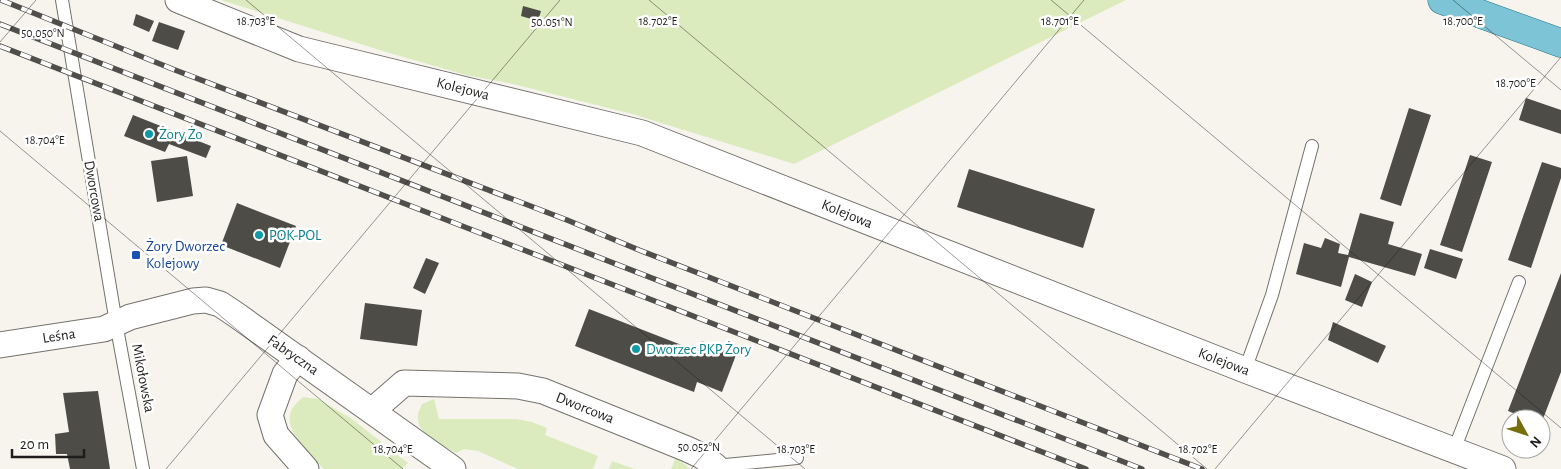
<svg xmlns="http://www.w3.org/2000/svg" width="1561" height="469" font-family="'Alegreya Sans',sans-serif">
	<style>
		.green { fill: #dbebbe }
		.building { fill: #4e4c47 }
		.lines { fill: none; stroke-linecap: round; stroke-linejoin: round }
		.service-casing { stroke: #74726d; stroke-width: 14 }
		.minor-casing { stroke: #74726d; stroke-width: 27 }
		.primary-casing { stroke: #227082; stroke-width: 29 }
		.service { stroke: #fff; stroke-width: 12 }
		.minor { stroke: #fff; stroke-width: 25 }
		.primary { stroke: #7cc4d6; stroke-width: 28 }
		.rail-casing { stroke: #504f4c; stroke-width: 5.5 }
		.rail { stroke: #fff; stroke-width: 4; stroke-dasharray: 11; stroke-linecap: butt }
		.ticks { fill: none; stroke: #1e1d1b; stroke-width: 1; stroke-opacity: 0.45 }
		.culture-dot { fill: #0f9aa8; stroke: #fff; stroke-width: 2 }
		.transit-dot { fill: #1a4fb4; stroke: #fff; stroke-width: 2 }
		.labels { text-anchor: middle; dominant-baseline: central; stroke-width: 5; stroke-linejoin: round; paint-order: stroke }
		.street-label { font-size: 15px; fill: #1e1d1b; stroke: #fff }
		.culture-label { font-size: 15px; fill: #0d838f; stroke: #fff; text-anchor: start }
		.transit-label { font-size: 15px; fill: #164399; stroke: #fff; text-anchor: start }
		.ticks-label { font-size: 12px; text-anchor: middle; fill: #1e1d1b; stroke: #fff; stroke-width: 5; stroke-linejoin: round; paint-order: stroke }
	</style>
	<rect width="100%" height="100%" fill="#f7f4ee"/>
	<!-- green -->
	<path class="green" d="M221,0H1126L794,164L632,114L513,84L466,75L386,52Z
		M303,397L318,399L352,419L408,463L402,469H324C310,454 278,427 294,406C296,403 300,400 303,397Z
		M434,399L439,419H516L532,422L547,428L545,435L598,456L593,469H518L478,451L464,449L456,453C443,445 415,434 418,415C418,412 421,407 422,404Z
		M676,457L690,469H671Z
		M612,461L635,469H609Z"/>
	<!-- building -->
	<path class="building" d="M523,6L541,11L538,21L521,16Z
		M136,14L154,21L149,32L133,25Z
		M159,22L185,31L178,50L152,41Z
		M1526,98L1561,110V134L1519,120Z
		M1409,108L1431,115L1401,206L1380,199Z
		M133,115L211,146L206,158L169,144L165,152L124,136Z
		M1470,155L1492,162L1462,252L1440,245Z
		M187,156L193,196L157,202L151,161Z
		M1542,162L1561,168V178L1531,268L1508,260Z
		M969,169L1095,209L1083,248L957,207Z
		M237,203L296,226L280,268L221,245Z
		M1360,213L1394,222L1388,244L1422,254L1415,276L1349,257L1341,287L1296,274L1304,243L1321,248L1325,238L1340,244L1338,253L1348,255Z
		M1430,249L1463,259L1456,279L1424,268Z
		M426,258L439,263L425,294L413,288Z
		M1561,273V372L1541,424V419H1528L1508,411Z
		M1355,274L1372,282L1362,307L1345,300Z
		M365,303L422,310L417,346L360,339Z
		M589,309L697,351L702,341L736,355L722,392L697,382L694,392L575,346Z
		M1333,322L1386,346L1378,363L1328,340Z
		M98,391L110,469H70L67,454H56L55,434L69,432L63,393Z"/>
	<g class="lines">
		<!-- service casing -->
		<g class="service-casing">
			<path id="service" d="M62,0L116,323L143,469
				M1245,370L1272,295L1312,146
				M1454,450L1519,282
				M715,466L797,458"/>
		</g>
		<!-- minor casing -->
		<g class="minor-casing">
			<path id="minor" d="M178,0L299,49L642,133L1245,370L1503,469
				M0,345L104,329L130,317L193,301L206,300L220,304L235,314L453,469
				M298,358L285,374L270,415L276,435L306,469
				M373,410L404,383L518,386L543,391L687,449L702,456L715,466V469"/>
		</g>
		<!-- primary casing -->
		<g class="primary-casing">
			<path id="primary" d="M1442,0L1561,43"/>
		</g>
		<!-- service -->
		<use href="#service" class="service"/>
		<!-- minor -->
		<use href="#minor" class="minor"/>
		<!-- primary -->
		<use href="#primary" class="primary"/>
		<!-- rail casing -->
		<g class="rail-casing">
			<path id="rail" d="M1,0L175,70L567,220L639,250L1202,469
				M0,24L1142,469
				M0,46L1086,469"/>
		</g>
		<!-- rail -->
		<use href="#rail" class="rail"/>
	</g>
	<!-- ticks -->
	<path class="ticks" d="M246,0L805,469M649,0L1207,469M1051,0L1561,428M1453,0L1561,90M0,42L36,0M0,131L403,469M166,469L560,0M691,469L1084,0M1215,469L1561,57"/>
	<!-- markers -->
	<g class="culture-dot">
		<circle cx="149" cy="134" r="5"/>
		<circle cx="259" cy="235" r="5"/>
		<circle cx="636" cy="349" r="5"/>
	</g>
	<rect class="transit-dot" x="131" y="250" width="10" height="10" rx="2.5"/>
	<g class="labels">
		<!-- street labels -->
		<g class="street-label">
			<text transform="translate(463 89) rotate(14)">Kolejowa</text>
			<text transform="translate(94 191) rotate(80)">Dworcowa</text>
			<text transform="translate(847 214) rotate(22)">Kolejowa</text>
			<text transform="translate(59 336) rotate(-9)">Leśna</text>
			<text transform="translate(293 355) rotate(35)">Fabryczna</text>
			<text transform="translate(1224 362) rotate(21)">Kolejowa</text>
			<text transform="translate(143 378) rotate(79)">Mikołowska</text>
			<text transform="translate(585 408) rotate(22)">Dworcowa</text>
		</g>
		<!-- culture labels -->
		<g class="culture-label">
			<text x="159" y="134">Żory Żo</text>
			<text x="269" y="235">POK-POL</text>
			<text x="646" y="349">Dworzec PKP Żory</text>
		</g>
		<!-- transit labels -->
		<g class="transit-label">
			<text x="146" y="246">Żory Dworzec<tspan x="146" dy="17">Kolejowy</tspan></text>
		</g>
	</g>
	<g class="ticks-label">
		<text x="1463" y="25">18.700°E</text>
		<text x="658" y="25">18.702°E</text>
		<text x="1060" y="25">18.701°E</text>
		<text x="256" y="25">18.703°E</text>
		<text x="552" y="26">50.051°N</text>
		<text x="43" y="37">50.050°N</text>
		<text x="1516" y="87">18.700°E</text>
		<text x="45" y="144">18.704°E</text>
		<text x="699" y="451">50.052°N</text>
		<text x="393" y="453">18.704°E</text>
		<text x="796" y="453">18.703°E</text>
		<text x="1198" y="453">18.702°E</text>
	</g>
	<!-- north arrow -->
	<g transform="translate(1526 434) rotate(130)"><circle r="24" fill="#ffffff" stroke="#a5a5a4"/>
	<path d="M0-4L9 19L0 12L-9 19Z" fill="#776e0c"/>
	<text y="-8" font-size="14" font-weight="bold" text-anchor="middle" fill="#1e1d1b">N</text>
	</g>
	<!-- scale -->
	<path d="M12 449v8h72v-8" fill="none" stroke="#1e1d1b" stroke-width="2.5"/>
	<text x="20" y="449" font-size="15" fill="#1e1d1b" stroke="#ffffff" stroke-width="4" paint-order="stroke">20 m</text>
</svg>
